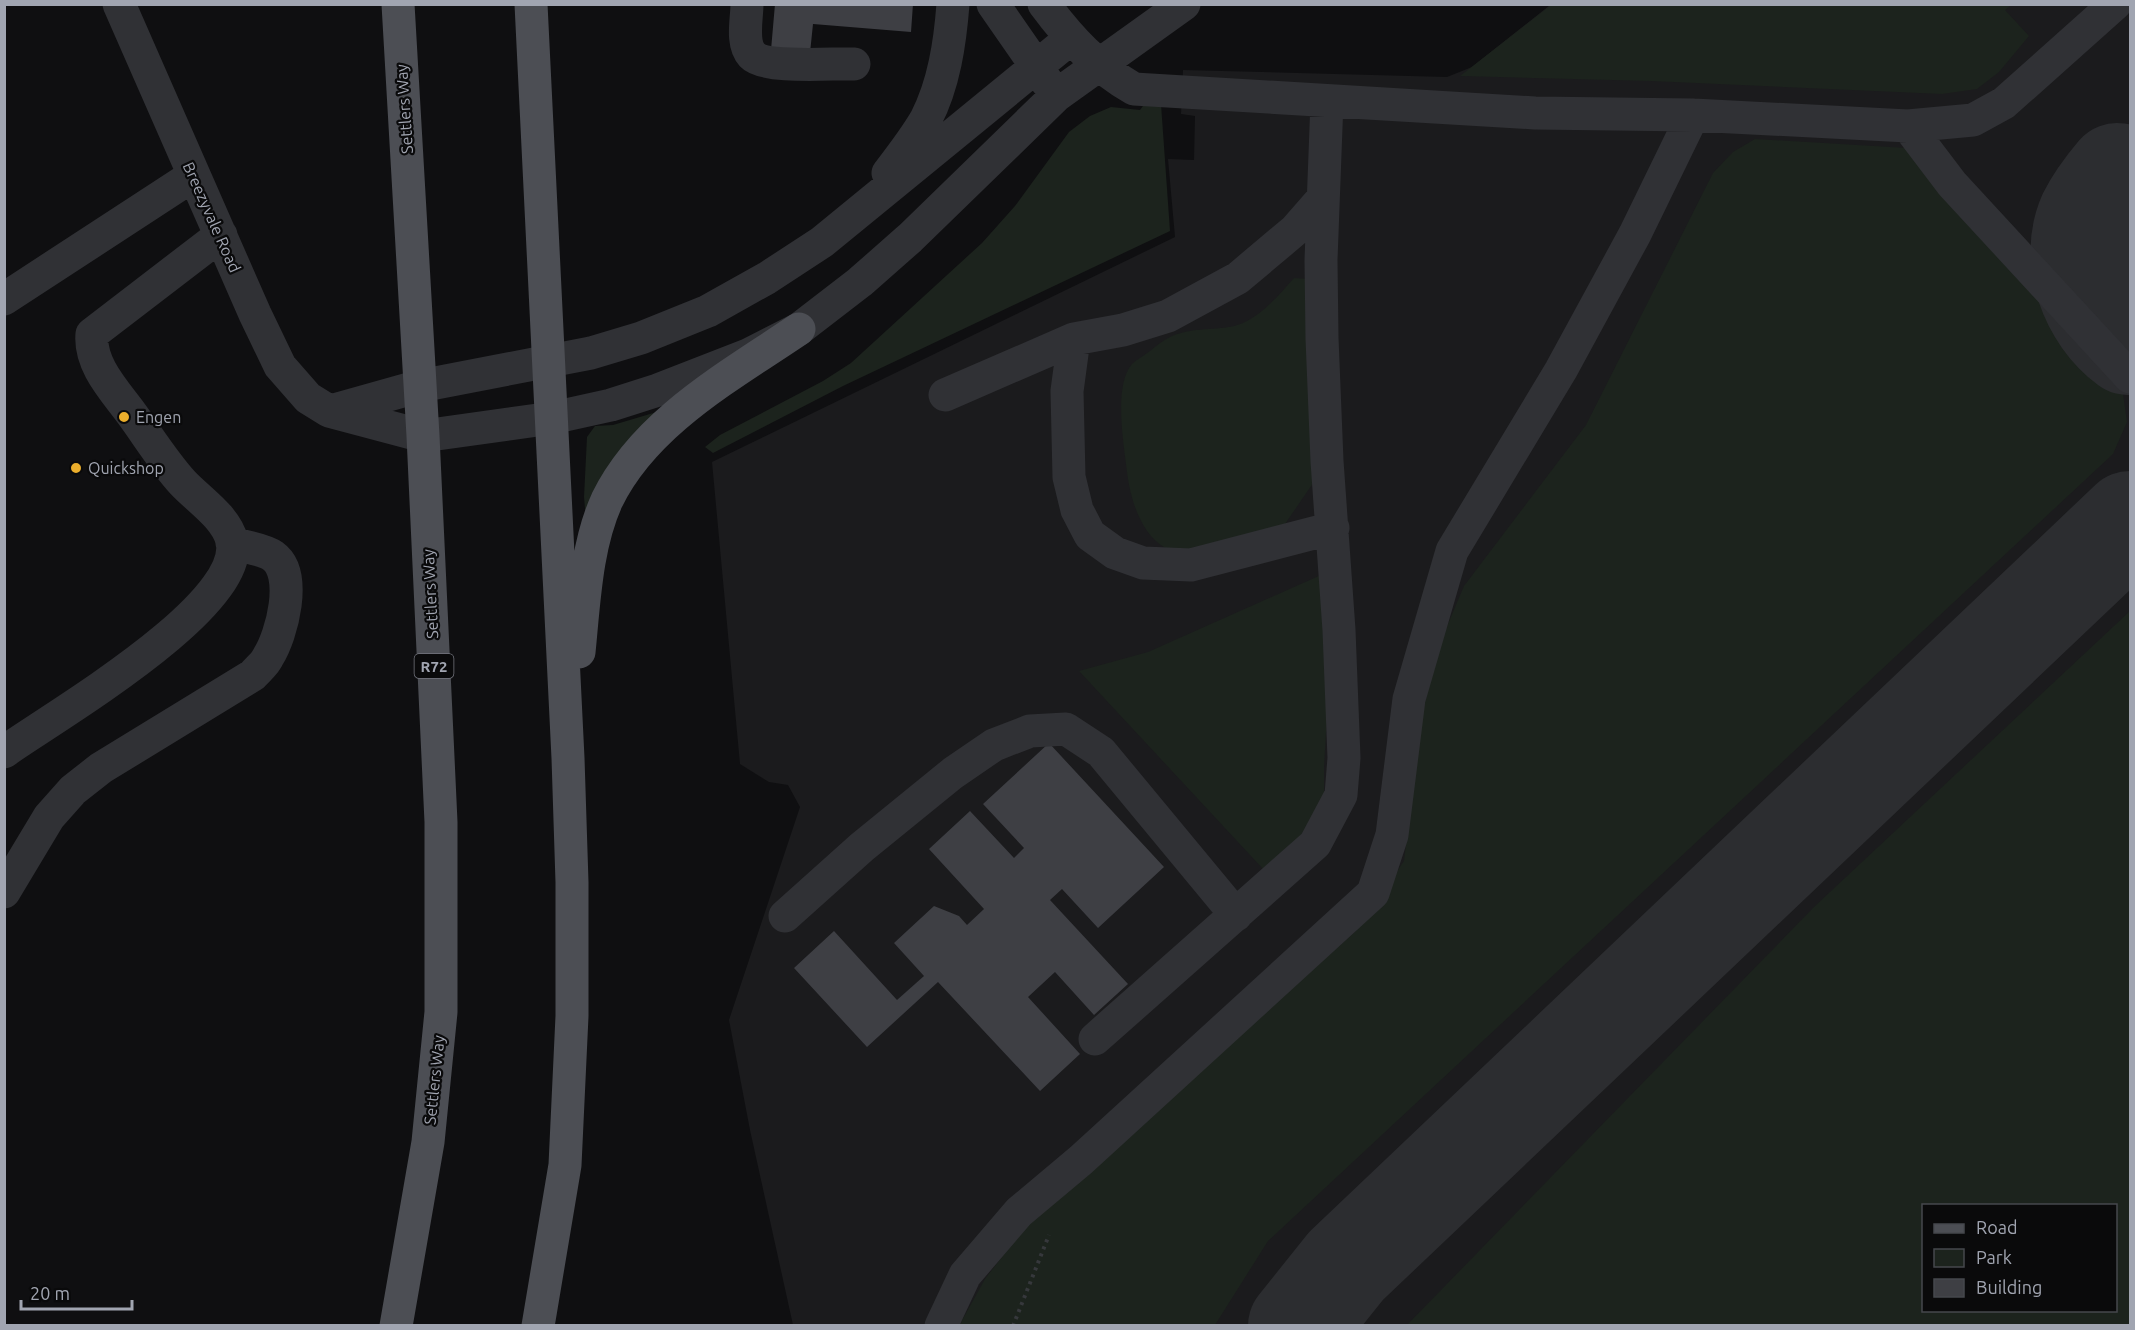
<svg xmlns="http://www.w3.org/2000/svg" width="2135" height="1330" font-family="Ubuntu,sans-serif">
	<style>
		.built { fill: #1b1b1d; fill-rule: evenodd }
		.green { fill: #1c231d; fill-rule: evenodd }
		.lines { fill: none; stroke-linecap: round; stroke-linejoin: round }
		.taxiway { stroke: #2c2d30; stroke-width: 100 }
		.building { fill: #3e3f44 }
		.path { stroke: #36383c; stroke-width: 4; stroke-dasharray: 3 4.5; stroke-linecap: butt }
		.minor { stroke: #303135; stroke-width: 33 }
		.major { stroke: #4c4e54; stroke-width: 33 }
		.poi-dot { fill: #ebae2c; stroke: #0a0a0b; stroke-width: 2 }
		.labels { text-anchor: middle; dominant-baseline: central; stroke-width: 4.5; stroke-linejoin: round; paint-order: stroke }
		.shield { fill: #0a0a0b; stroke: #74767f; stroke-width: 1.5 }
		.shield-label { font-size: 15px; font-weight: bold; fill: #a1a5b1 }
		.street-label { font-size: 16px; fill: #a1a5b1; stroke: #0a0a0b }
		.poi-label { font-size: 16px; fill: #a1a5b1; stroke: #0a0a0b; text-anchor: start }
	</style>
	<rect width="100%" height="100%" fill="#0f0f11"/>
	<!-- built -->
	<path class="built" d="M1550,5H2130V1325H793L750,1130L729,1020L800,807L788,785L769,782L740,764L712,462L1175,237L1168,159L1194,160L1195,116L1181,114L1183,70L1447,77L1472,67ZM1924,1206H2116V1310H1924Z"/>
	<!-- green -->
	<path class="green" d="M1551,5H2011L2005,10L2029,36L1999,72L1977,89L1942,94L1651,81L1460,76Z
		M1148,99L1161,104L1170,231L843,386L713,453L705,447L720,435L823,381L851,363L982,243L1015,206L1069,132L1090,116L1111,107L1140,110Z
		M1755,139L1907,148L2114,371L2123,394L2127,422L2113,454L1268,1241L1215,1325L959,1326L985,1279L1028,1223L1356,931L1404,861L1421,720L1437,650L1464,586L1586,425L1713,173L1733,152Z
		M1294,278L1309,279L1320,473L1283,527L1189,558C1181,555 1172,552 1164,547C1140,533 1130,497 1127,472C1124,445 1113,386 1132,364C1137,359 1145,355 1150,351C1161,342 1169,336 1181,333C1201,327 1225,331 1243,323C1264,313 1279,295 1294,278Z
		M660,411L586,520L584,497L587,437L595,426L613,425Z
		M1321,575L1330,665L1324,767V799L1298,846L1264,870L1079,671L1148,652Z
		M2130,611V1325H1407L1814,907ZM1924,1206H2116V1310H1924Z"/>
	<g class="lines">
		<!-- taxiway -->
		<path class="taxiway" d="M2128,345C2090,317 2068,260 2088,215C2096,199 2106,186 2117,173L2130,175
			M1298,1326L1346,1266L2130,521"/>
	</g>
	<!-- building -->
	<path class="building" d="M775,4H913L911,32L813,24L810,53L771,50Z
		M1049,743L1164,867L1098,928L1062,889L1050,900L1128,984L1094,1015L1055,972L1028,997L1080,1054L1040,1091L938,982L867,1047L794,968L834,931L897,1000L924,976L894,943L934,906L959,916L967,925L984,909L929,849L970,811L1014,858L1024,848L983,804Z"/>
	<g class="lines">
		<!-- path -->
		<path class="path" d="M1013,1326L1049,1235"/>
		<!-- minor -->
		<path class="minor" d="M119,4L255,314L280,366L308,398L329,411L423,436L552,418L611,405L658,390L748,355L799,329L860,282L910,238L1057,95L1184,4
			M747,4C747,19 741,43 752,55C765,69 834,63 854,64
			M993,4L1047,82
			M1044,4C1070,39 1096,67 1134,89L1535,113L1693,115L1908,126L1973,120L2004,103L2115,4
			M1908,126L1952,184L2130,377
			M888,173C901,156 915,138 926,119C944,84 950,43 953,4
			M4,299L194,175
			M1074,339L1067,391L1069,477L1077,510L1090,535L1115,553L1143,563L1191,565L1333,528
			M945,395L1074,339L1123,330L1168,316L1238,278L1295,230L1323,198
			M331,411L420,386L591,353L641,338L708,311L767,278L822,242L1070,39
			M4,752C53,717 246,606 232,541C226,517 199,500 183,483C163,461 148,436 131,413C114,390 89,364 92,334L221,235
			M4,892L49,817L73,790L101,768L253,675C258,669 265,664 268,657C282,635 298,574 273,556C263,549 244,547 232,543
			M785,916L862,847L953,773L994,745L1030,731L1066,729L1101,752L1236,915
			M1095,1039L1315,844L1341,795L1344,758L1339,630L1327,461L1322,338L1321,260L1327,101
			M941,1326L965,1275L1019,1212L1081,1160L1373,893L1392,835L1409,699L1452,551L1561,370L1635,234L1693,115"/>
		<!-- major -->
		<path class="major" d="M531,4L568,758L572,882V1016L565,1165L538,1326
			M579,652C584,603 586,546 607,500C645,422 730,376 799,329
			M396,1326L428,1142L441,1012V822L423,436L398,4"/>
	</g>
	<!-- markers -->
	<g class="poi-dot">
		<circle cx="124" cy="417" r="6"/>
		<circle cx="76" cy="468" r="6"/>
	</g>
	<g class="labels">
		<!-- shield labels -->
		<rect class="shield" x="414.5" y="654" width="39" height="24" rx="4.5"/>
		<g class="shield-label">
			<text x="434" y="666">R72</text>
		</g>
		<!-- street labels -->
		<g class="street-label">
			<text transform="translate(404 109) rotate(-94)">Settlers Way</text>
			<text transform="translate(212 217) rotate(66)">Breezyvale Road</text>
			<text transform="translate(430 594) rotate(-93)">Settlers Way</text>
			<text transform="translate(434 1080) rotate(-84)">Settlers Way</text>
		</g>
		<!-- poi labels -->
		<g class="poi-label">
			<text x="136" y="417">Engen</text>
			<text x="88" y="468">Quickshop</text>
		</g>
	</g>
	<!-- border -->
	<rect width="2135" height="1330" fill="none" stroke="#a1a5b1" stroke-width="12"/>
	<!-- legend -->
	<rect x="1922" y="1204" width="195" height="108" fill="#0a0a0b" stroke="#46484d" stroke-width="1.5"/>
	<rect x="1934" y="1224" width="30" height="9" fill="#4c4e54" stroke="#46484d" stroke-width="1.5"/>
	<text x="1976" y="1234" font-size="18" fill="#a1a5b1">Road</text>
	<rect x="1934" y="1249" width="30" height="18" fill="#1c231d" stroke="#46484d" stroke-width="1.5"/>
	<text x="1976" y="1264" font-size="18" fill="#a1a5b1">Park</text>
	<rect x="1934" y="1279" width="30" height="18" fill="#3e3f44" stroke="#46484d" stroke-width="1.5"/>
	<text x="1976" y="1294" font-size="18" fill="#a1a5b1">Building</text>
	<!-- scale -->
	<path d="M21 1300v9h111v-9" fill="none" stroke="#a1a5b1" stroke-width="3"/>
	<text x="30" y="1300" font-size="18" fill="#a1a5b1" stroke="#0a0a0b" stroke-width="4.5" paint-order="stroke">20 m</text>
</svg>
